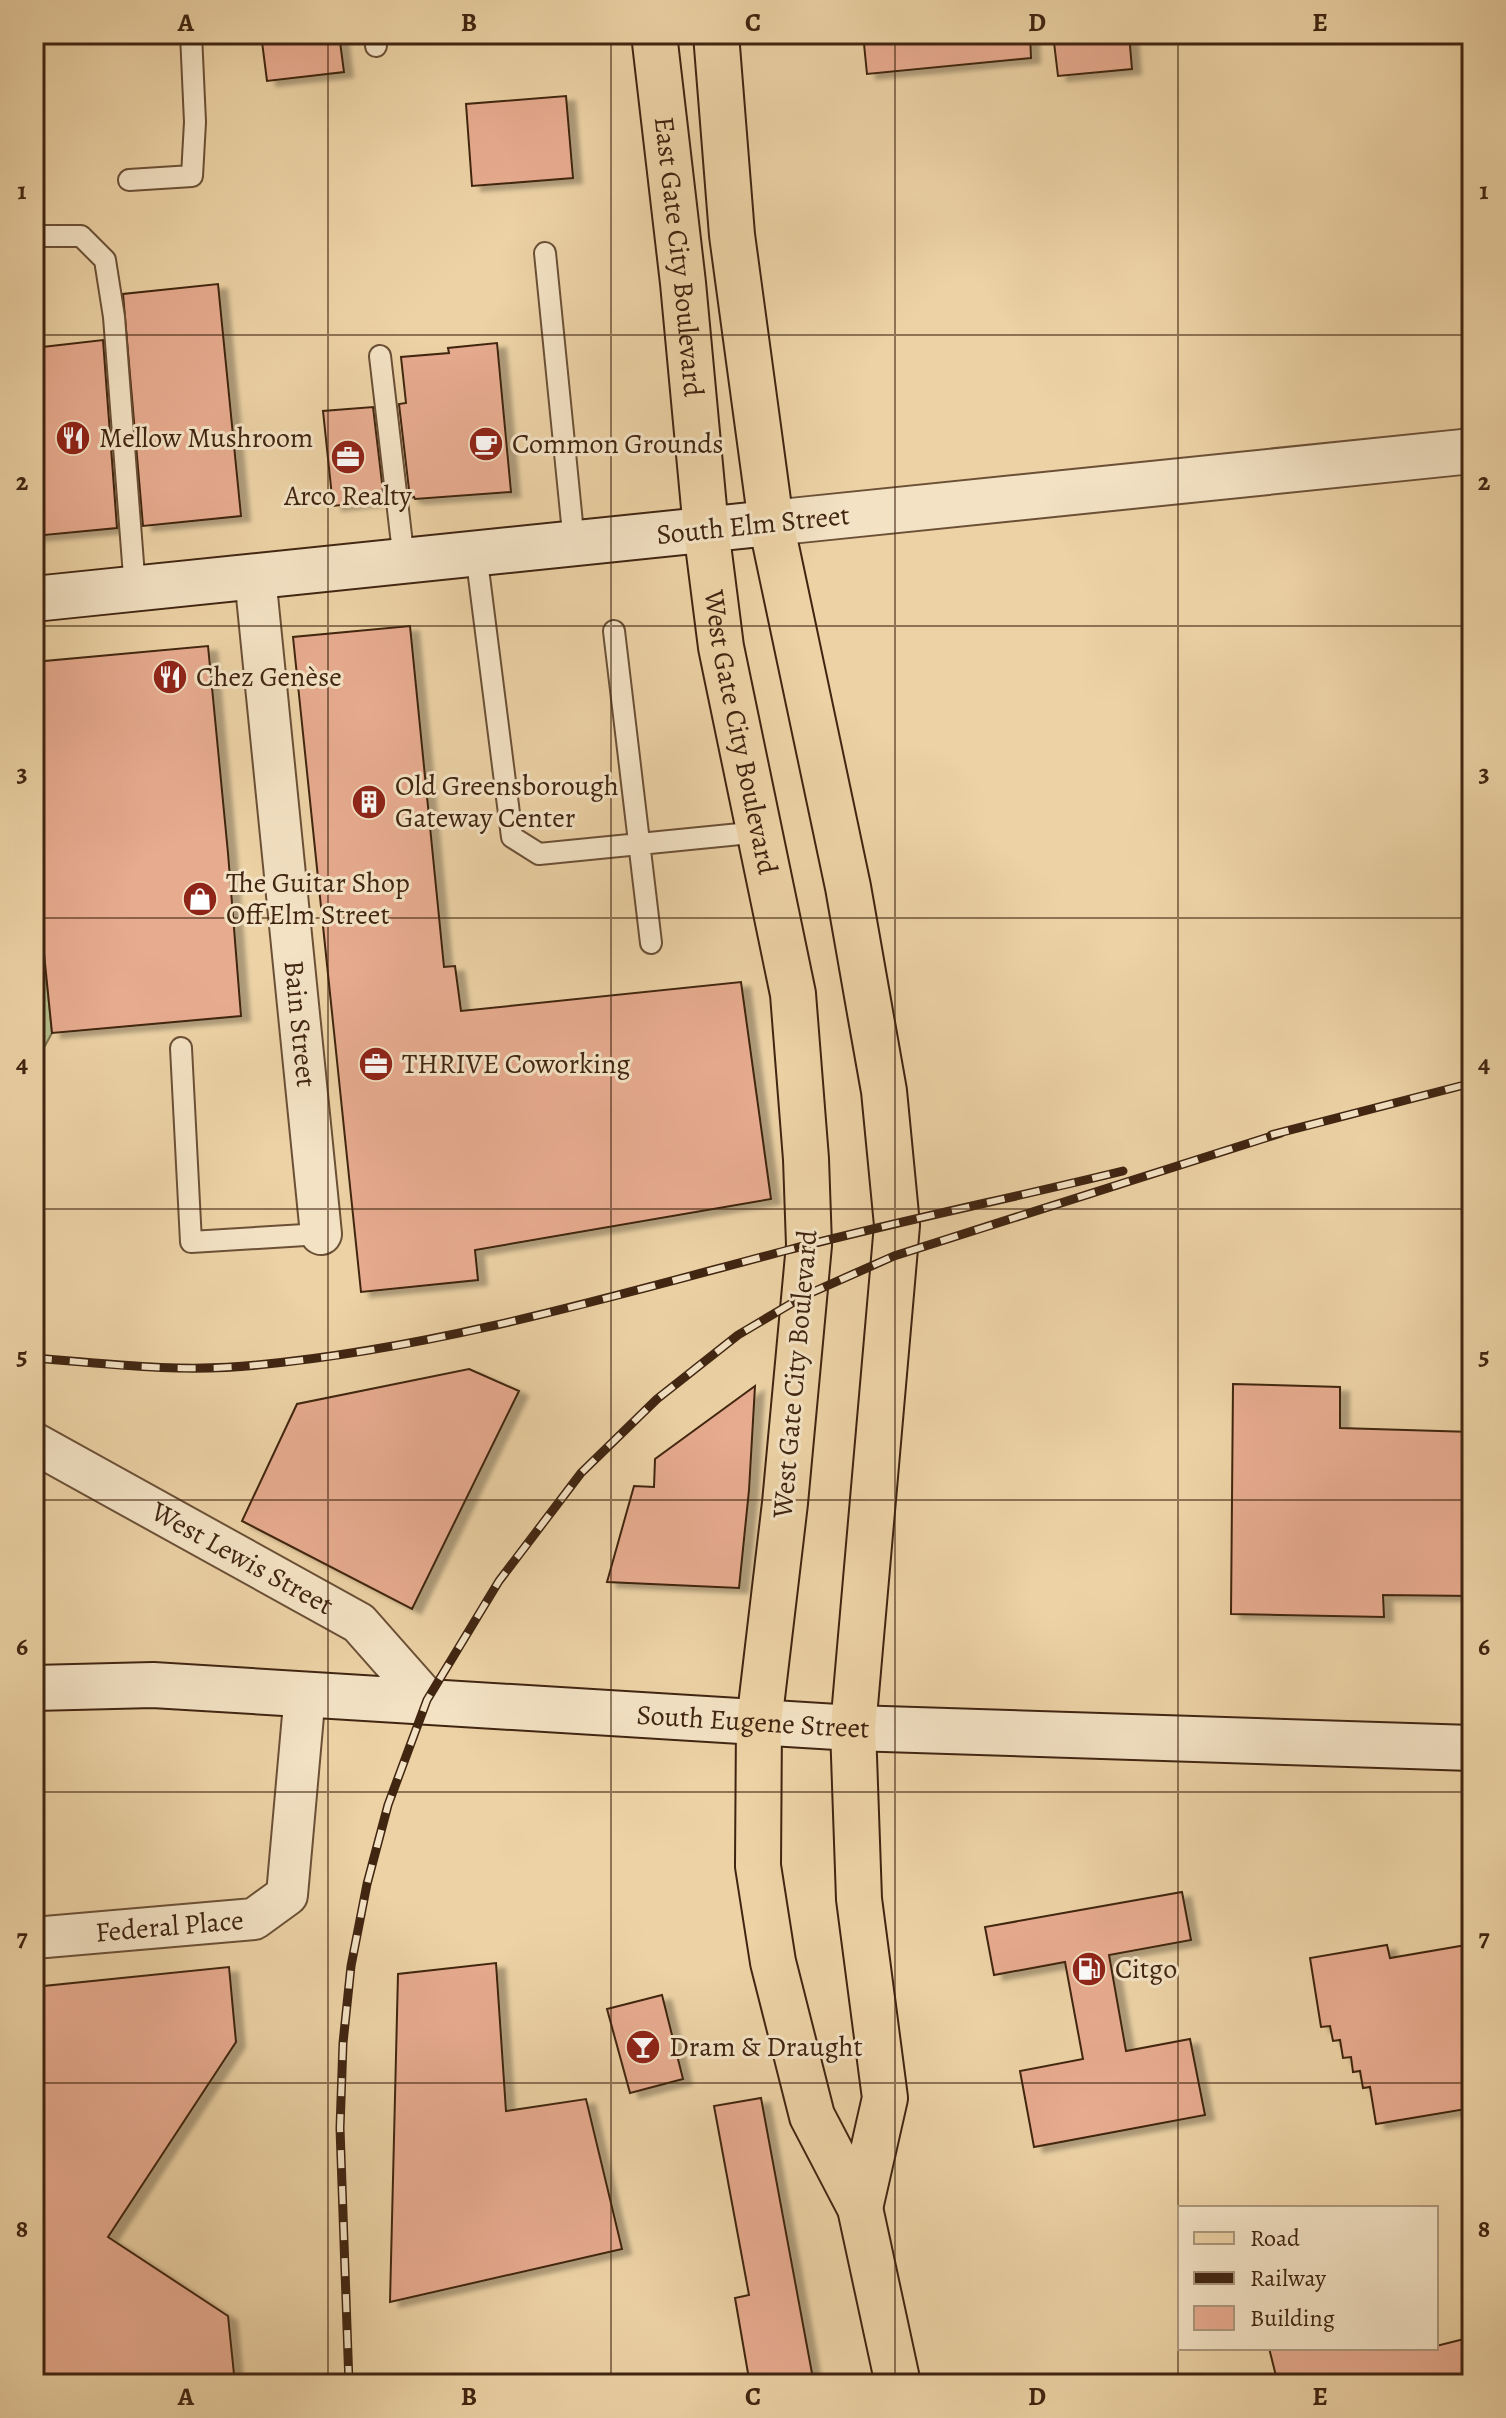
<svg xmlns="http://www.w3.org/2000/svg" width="1506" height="2418" font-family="Alegreya,serif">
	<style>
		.green { fill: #b3bd8a; stroke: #7a714e; stroke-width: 2 }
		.building { fill: #e7ab8f; stroke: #402511; stroke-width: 2; filter: url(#shadow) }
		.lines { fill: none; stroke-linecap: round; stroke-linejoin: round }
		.service-casing { stroke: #6b5036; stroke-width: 24 }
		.minor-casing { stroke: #6b5036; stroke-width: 44 }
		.tertiary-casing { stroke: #6b5036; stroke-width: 48 }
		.secondary-casing { stroke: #402511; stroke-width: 48 }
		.primary-casing { stroke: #402511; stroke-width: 48 }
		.service { stroke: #f3e2c4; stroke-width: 20 }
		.minor { stroke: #f3e2c4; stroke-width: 40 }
		.tertiary { stroke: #f3e2c4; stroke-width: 44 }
		.secondary { stroke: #f3e2c4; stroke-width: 44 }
		.primary { stroke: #ecd2a5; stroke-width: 44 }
		.rail-casing { stroke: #402511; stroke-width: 9 }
		.rail { stroke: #f3e2c4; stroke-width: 6; stroke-dasharray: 18; stroke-linecap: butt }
		.grid { fill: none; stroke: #402511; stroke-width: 2; stroke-opacity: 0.55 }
		.labels { text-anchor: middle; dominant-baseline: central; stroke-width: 6; stroke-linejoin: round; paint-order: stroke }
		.street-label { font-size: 28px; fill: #402511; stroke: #f3e2c4 }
		.poi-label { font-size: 28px; fill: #402511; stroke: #f3e2c4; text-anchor: start }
		.neatline { fill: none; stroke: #402511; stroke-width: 3 }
		.grid-label { font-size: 26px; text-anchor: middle; font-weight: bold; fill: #402511 }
	</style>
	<defs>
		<filter id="shadow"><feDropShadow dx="9" dy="5" stdDeviation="2" flood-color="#0004"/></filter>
	</defs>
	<rect width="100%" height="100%" fill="#ecd2a5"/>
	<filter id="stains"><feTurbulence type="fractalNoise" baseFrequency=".0025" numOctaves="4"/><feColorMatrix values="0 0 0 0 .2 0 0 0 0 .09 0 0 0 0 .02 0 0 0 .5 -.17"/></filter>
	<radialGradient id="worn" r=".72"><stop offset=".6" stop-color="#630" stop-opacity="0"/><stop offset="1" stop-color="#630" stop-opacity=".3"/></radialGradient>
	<!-- green -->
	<path class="green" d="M34,856L52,1033L41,1053L34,1051Z"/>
	<!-- building -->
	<path class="building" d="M261,34H339L344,72L267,81Z
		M863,34H1030L1031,58L867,74Z
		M1053,34H1129L1132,69L1058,76Z
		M566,96L573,178L472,186L466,104Z
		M218,284L241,516L143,526L123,294Z
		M103,340L117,528L34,536V348Z
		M497,343L511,492L415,499L414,497L410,498L399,404L406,403L401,357L449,353L448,348Z
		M373,407L384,500L333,506L323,411Z
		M410,626L444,967L455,966L461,1011L741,982L771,1199L475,1250L478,1280L361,1292L293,637Z
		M208,646L228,853L241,1016L52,1033L34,854V662Z
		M469,1369L519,1391L412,1609L242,1521L297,1404Z
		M1233,1384L1340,1387V1428L1472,1432V1596L1383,1595L1384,1617L1231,1614Z
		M755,1386L749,1490L739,1588L607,1582L634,1486L654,1487L655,1459Z
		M1182,1892L1191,1940L1109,1955L1126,2051L1190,2039L1205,2115L1034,2147L1020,2071L1083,2059L1065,1962L994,1975L985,1927Z
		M1472,1944V2108L1376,2124L1370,2087L1363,2088L1360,2071L1353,2072L1351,2057L1343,2058L1340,2040L1333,2041L1330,2026L1321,2027L1310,1958L1387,1945L1390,1958Z
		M496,1963L506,2111L586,2099L622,2249L390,2302L398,1974Z
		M229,1967L236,2042L108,2237L228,2316L235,2384H34V1987Z
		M662,1995L683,2079L630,2093L607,2009Z
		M761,2098L814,2384H763L761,2376L749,2379L735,2298L749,2295L714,2106Z
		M1472,2337V2384H1278L1269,2348H1436V2346Z"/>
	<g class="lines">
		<!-- service casing -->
		<g class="service-casing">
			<path id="service" d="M375,34L376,46
				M129,180L192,176L195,122L191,34
				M44,236H81L105,260L114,317L135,589
				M545,253L574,543
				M380,356L404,561
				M476,553L512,837L539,854L760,832
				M614,631L651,943
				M181,1048L191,1242L321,1234"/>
		</g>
		<!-- minor casing -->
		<g class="minor-casing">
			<g id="minor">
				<path id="s1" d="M255,576L321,1234"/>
				<path id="s2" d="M34,1443L359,1623L427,1700"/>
				<path id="s3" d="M34,1938L254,1919L287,1895L305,1693"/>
			</g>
		</g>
		<!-- tertiary casing -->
		<g class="tertiary-casing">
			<path id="tertiary" d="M771,523L1472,451"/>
		</g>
		<!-- secondary casing -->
		<g class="secondary-casing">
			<g id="secondary">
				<path d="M34,599L771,523"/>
				<path id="s4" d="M34,1688L153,1685L853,1728L1472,1748"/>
			</g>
		</g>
		<!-- primary casing -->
		<g class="primary-casing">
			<g id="primary">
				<path id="s5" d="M654,34L683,283L706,529L721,647L793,994L806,1159L809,1245L785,1503L759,1723L758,1866L773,1962L812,2116L860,2208L898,2384"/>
				<path d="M716,34L732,235L771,523L848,887L871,1018L884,1091L897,1225L853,1728L859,1899L885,2098L860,2208"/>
			</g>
		</g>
		<!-- service -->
		<use href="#service" class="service"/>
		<!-- minor -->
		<use href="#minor" class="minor"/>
		<!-- tertiary -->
		<use href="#tertiary" class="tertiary"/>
		<!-- secondary -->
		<use href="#secondary" class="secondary"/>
		<!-- primary -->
		<use href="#primary" class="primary"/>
		<!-- rail casing -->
		<g class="rail-casing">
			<path id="rail" d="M1271,1135L1472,1083
				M34,1358C107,1364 184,1373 257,1365C438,1348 613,1296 788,1250C899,1221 1012,1198 1123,1171
				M349,2384L340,2128L343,2043L351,1966L367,1884L388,1805L427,1700L499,1581L581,1473L657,1399L738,1335L804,1296L894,1256L1281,1133"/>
		</g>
		<!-- rail -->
		<use href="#rail" class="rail"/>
	</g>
	<!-- grid -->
	<path class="grid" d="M328,34V2384M611,34V2384M895,34V2384M1178,34V2384M34,335H1472M34,626H1472M34,918H1472M34,1209H1472M34,1500H1472M34,1792H1472M34,2083H1472"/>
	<!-- icons -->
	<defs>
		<g id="restaurant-disc" transform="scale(1.8)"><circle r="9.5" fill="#8f2418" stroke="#f3e2c4"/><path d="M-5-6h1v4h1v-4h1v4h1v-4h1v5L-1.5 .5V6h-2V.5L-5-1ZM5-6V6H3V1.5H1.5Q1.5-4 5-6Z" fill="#fff"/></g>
		<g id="cafe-disc" transform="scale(1.8)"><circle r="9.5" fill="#8f2418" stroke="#f3e2c4"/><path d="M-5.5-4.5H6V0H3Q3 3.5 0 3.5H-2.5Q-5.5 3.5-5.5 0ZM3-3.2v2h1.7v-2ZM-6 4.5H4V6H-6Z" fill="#fff"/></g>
		<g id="office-disc" transform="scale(1.8)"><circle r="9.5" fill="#8f2418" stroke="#f3e2c4"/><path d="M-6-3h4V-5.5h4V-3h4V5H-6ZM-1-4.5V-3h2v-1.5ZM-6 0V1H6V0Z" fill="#fff"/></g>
		<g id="building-disc" transform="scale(1.8)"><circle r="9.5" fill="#8f2418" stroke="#f3e2c4"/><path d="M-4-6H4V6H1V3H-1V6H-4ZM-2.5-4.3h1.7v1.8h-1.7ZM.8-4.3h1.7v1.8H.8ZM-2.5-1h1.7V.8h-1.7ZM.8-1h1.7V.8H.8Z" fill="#fff"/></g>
		<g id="shop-disc" transform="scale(1.8)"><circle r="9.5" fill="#8f2418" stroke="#f3e2c4"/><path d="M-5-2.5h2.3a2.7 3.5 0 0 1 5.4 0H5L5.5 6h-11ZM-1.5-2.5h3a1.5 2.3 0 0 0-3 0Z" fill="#fff"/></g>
		<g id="fuel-disc" transform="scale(1.8)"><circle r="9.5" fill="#8f2418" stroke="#f3e2c4"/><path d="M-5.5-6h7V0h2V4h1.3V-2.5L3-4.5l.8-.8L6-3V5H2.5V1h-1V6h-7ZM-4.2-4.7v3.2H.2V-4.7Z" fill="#fff"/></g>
		<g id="bar-disc" transform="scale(1.8)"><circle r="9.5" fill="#8f2418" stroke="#f3e2c4"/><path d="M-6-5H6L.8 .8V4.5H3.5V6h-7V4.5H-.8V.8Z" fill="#fff"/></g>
	</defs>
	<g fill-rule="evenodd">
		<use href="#restaurant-disc" x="73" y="438"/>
		<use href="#cafe-disc" x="486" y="444"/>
		<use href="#office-disc" x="348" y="457"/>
		<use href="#restaurant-disc" x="170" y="677"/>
		<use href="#building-disc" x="369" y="802"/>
		<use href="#shop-disc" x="200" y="899"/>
		<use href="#office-disc" x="376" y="1064"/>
		<use href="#fuel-disc" x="1089" y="1969"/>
		<use href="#bar-disc" x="643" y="2047"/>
	</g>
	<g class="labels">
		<!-- street labels -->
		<g class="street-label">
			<text stroke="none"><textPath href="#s5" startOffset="224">East Gate City Boulevard</textPath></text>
			<text transform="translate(753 525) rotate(-6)">South Elm Street</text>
			<text stroke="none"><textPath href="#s5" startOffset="704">West Gate City Boulevard</textPath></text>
			<text stroke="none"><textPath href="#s1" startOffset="450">Bain Street</textPath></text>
			<text transform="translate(795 1374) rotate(-85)">West Gate City Boulevard</text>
			<text stroke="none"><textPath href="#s2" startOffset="238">West Lewis Street</textPath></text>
			<text stroke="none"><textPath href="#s4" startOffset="720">South Eugene Street</textPath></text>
			<text stroke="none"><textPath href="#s3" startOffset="136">Federal Place</textPath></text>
		</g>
		<!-- poi labels -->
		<g class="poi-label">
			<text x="99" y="438">Mellow Mushroom</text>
			<text x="512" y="444">Common Grounds</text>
			<text x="348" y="496" text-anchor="middle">Arco Realty</text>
			<text x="196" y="677">Chez Genèse</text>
			<text x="395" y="786">Old Greensborough<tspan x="395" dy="32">Gateway Center</tspan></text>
			<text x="226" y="883">The Guitar Shop<tspan x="226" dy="32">Off Elm Street</tspan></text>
			<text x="402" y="1064">THRIVE Coworking</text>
			<text x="1115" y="1969">Citgo</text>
			<text x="669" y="2047">Dram &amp; Draught</text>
		</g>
	</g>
	<!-- margin -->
	<rect width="1506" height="2418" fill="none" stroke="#ecd2a5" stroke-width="88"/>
	<!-- legend -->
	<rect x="1178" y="2206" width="260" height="144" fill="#f3e2c4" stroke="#ab967c" stroke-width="2"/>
	<rect x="1194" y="2232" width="40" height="12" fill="#ecd2a5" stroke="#ab967c" stroke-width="2"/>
	<text x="1250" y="2246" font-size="24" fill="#402511">Road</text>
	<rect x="1194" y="2272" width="40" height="12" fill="#402511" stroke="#ab967c" stroke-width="2"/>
	<text x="1250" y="2286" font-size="24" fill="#402511">Railway</text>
	<rect x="1194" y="2306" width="40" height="24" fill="#e7ab8f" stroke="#ab967c" stroke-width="2"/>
	<text x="1250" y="2326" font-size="24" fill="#402511">Building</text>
	<rect x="44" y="44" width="1418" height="2330" class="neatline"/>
	<g class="grid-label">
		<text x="186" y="31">A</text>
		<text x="469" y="31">B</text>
		<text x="753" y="31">C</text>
		<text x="1037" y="31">D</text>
		<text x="1320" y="31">E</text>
		<text x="22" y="199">1</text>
		<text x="1484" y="199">1</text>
		<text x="22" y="490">2</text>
		<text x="1484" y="490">2</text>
		<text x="22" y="781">3</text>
		<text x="1484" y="781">3</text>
		<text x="22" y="1072">4</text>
		<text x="1484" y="1072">4</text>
		<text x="22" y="1364">5</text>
		<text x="1484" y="1364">5</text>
		<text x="22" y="1655">6</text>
		<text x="1484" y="1655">6</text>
		<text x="22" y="1946">7</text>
		<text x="1484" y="1946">7</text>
		<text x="22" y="2237">8</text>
		<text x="1484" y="2237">8</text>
		<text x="186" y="2405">A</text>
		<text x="469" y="2405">B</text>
		<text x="753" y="2405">C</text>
		<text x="1037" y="2405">D</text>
		<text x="1320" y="2405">E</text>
	</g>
	<rect width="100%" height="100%" filter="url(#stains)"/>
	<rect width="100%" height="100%" fill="url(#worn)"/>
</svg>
